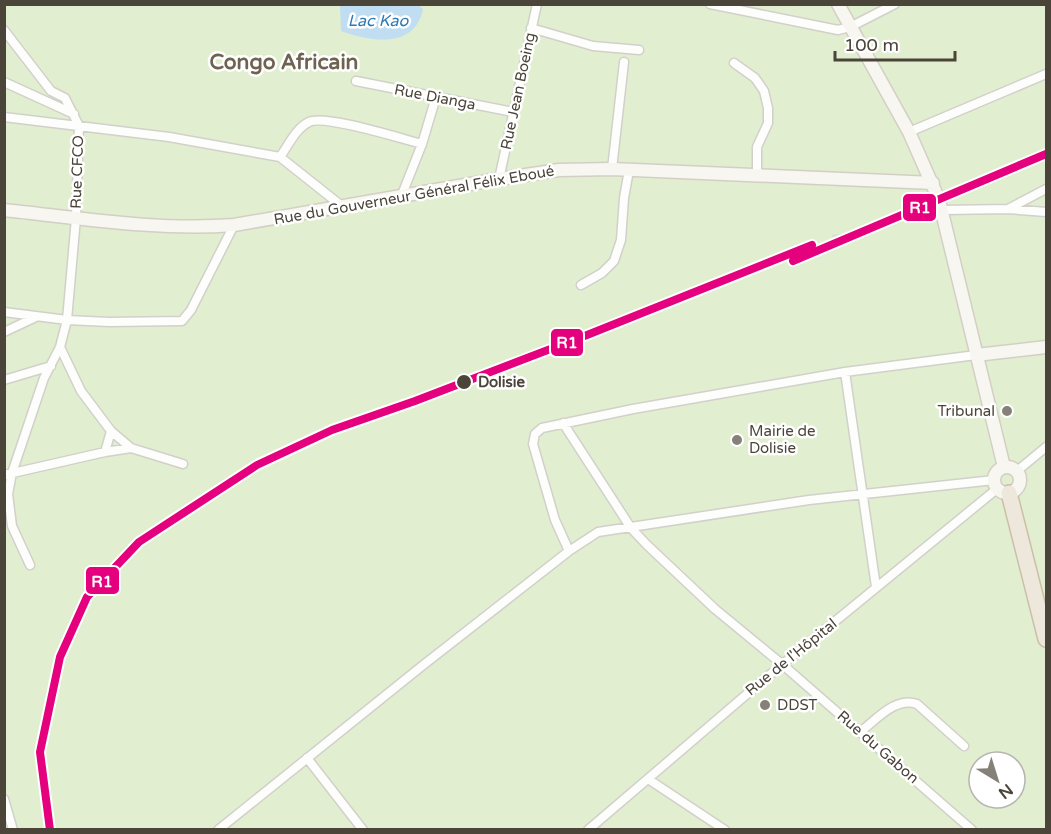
<svg xmlns="http://www.w3.org/2000/svg" width="1051" height="834" font-family="'Varela Round',sans-serif">
	<style>
		.green { fill: #e1eecf; fill-rule: evenodd }
		.water { fill: #c0ddf1 }
		.lines { fill: none; stroke-linecap: round; stroke-linejoin: round }
		.street-casing { stroke: #d2d0cb; stroke-width: 11 }
		.secondary-casing { stroke: #d3cfc5; stroke-width: 15 }
		.highway-casing { stroke: #ccbfa9; stroke-width: 18 }
		.street { stroke: #fdfdfc; stroke-width: 8 }
		.secondary { stroke: #f7f6f1; stroke-width: 12 }
		.highway { stroke: #ede8db; stroke-width: 15 }
		.rail { stroke: #dbdbda; stroke-width: 2; stroke-dasharray: 8 8; stroke-linecap: butt }
		.rail-1-casing { stroke: #fff; stroke-width: 12 }
		.rail-1 { stroke: #e5007d; stroke-width: 8 }
		.stop-dot { fill: #4b4439; stroke: #fff; stroke-width: 2 }
		.poi-dot { fill: #868178; stroke: #fff; stroke-width: 2 }
		.labels { text-anchor: middle; dominant-baseline: central; stroke-width: 5; stroke-linejoin: round; paint-order: stroke }
		.street-label { font-size: 15px; fill: #4b4439; stroke: #fff }
		.stop-label { font-size: 15px; font-weight: bold; fill: #4b4439; stroke: #fff; text-anchor: start }
		.poi-label { font-size: 15px; fill: #4b4439; stroke: #fff; text-anchor: start }
		.water-label { font-size: 16px; font-style: italic; fill: #2e7ab2; stroke: #fff }
		.district-label { font-size: 21px; font-weight: bold; fill: #6e6250; stroke: #fff }
		.line-badge { stroke: #fff; stroke-width: 2 }
		.badge-label { font-size: 16px; text-anchor: middle; font-weight: bold; fill: #fff }
	</style>
	<rect width="100%" height="100%" fill="#f4f2ee"/>
	<!-- green -->
	<path class="green" d="M5,5H1046V829L5,830ZM979,762H1015V798H979Z"/>
	<!-- water -->
	<path class="water" d="M340,5H418L423,9C415,49 371,42 341,31Z"/>
	<g class="lines">
		<!-- street casing -->
		<g class="street-casing">
			<path id="street" d="M710,4L838,30L850,27L895,4
				M531,28L593,46L639,50
				M4,30L51,91L65,98L79,126L76,218L67,320L60,347L81,391L111,431L131,448L183,464
				M734,63L755,78L764,91L768,108V123L757,147V175
				M356,81L513,112
				M4,82L74,114
				M4,117L169,137L280,157L343,207
				M909,132L1046,74
				M280,157C288,146 296,128 309,122C325,114 402,139 422,144
				M612,169L624,62
				M499,179L537,4
				M401,197L422,144L436,97
				M1008,209L1046,189
				M943,210L1008,209L1046,212
				M581,285L602,273L614,261L621,240L624,198L629,170
				M4,312L67,320L109,322L182,321L191,310L234,225
				M4,332L36,317
				M845,372L876,587
				M4,380L51,366
				M563,423L631,528L647,545L715,609L783,665L972,830
				M105,452L111,431
				M1017,471L1046,447
				M4,475L105,452L131,448
				M569,551L555,520L533,444L535,434L542,428L633,409L845,372L976,355
				M30,565L12,526L8,494L12,473L44,378L60,347
				M860,732C876,720 896,696 917,704L964,746
				M307,758L363,830
				M648,779L725,830
				M4,799L13,830
				M218,830L422,666L569,551L598,532L809,500L994,480
				M588,830L767,677L998,488"/>
		</g>
		<!-- secondary casing -->
		<g class="secondary-casing">
			<path id="secondary" d="M838,4L909,132L939,200L1004,467
				M4,210C80,218 158,231 234,225L499,179L559,170L612,169L933,183
				M976,355L1046,347
				M994 480a13 13 0 1 1 26 0a13 13 0 1 1-26 0Z"/>
		</g>
		<!-- highway casing -->
		<g class="highway-casing">
			<path id="highway" d="M1009,493L1046,639"/>
		</g>
		<!-- street -->
		<use href="#street" class="street"/>
		<!-- secondary -->
		<use href="#secondary" class="secondary"/>
		<!-- highway -->
		<use href="#highway" class="highway"/>
		<!-- rail -->
		<path class="rail" d="M832,236L869,231
			M372,417L587,335L812,245"/>
		<!-- rail-1 casing -->
		<g class="rail-1-casing">
			<path id="rail-1" d="M793,261L1046,154
				M50,830L40,752L60,657L87,597L139,542L257,465L332,430L415,401L587,335L812,245"/>
		</g>
		<!-- rail-1 -->
		<use href="#rail-1" class="rail-1"/>
	</g>
	<!-- markers -->
	<circle class="stop-dot" cx="464" cy="382" r="8"/>
	<g class="poi-dot">
		<circle cx="1007" cy="411" r="6"/>
		<circle cx="737" cy="440" r="6"/>
		<circle cx="765" cy="705" r="6"/>
	</g>
	<g class="labels">
		<!-- street labels -->
		<g class="street-label">
			<text transform="translate(518 91) rotate(-78)">Rue Jean Boeing</text>
			<text transform="translate(435 97) rotate(11)">Rue Dianga</text>
			<text transform="translate(77 172) rotate(-88)">Rue CFCO</text>
			<text transform="translate(414 195) rotate(-10)">Rue du Gouverneur Général Félix Eboué</text>
			<text transform="translate(791 657) rotate(-39)">Rue de l'Hôpital</text>
			<text transform="translate(878 747) rotate(41)">Rue du Gabon</text>
		</g>
		<!-- stop labels -->
		<g class="stop-label">
			<text x="478" y="382">Dolisie</text>
		</g>
		<!-- poi labels -->
		<g class="poi-label">
			<text x="995" y="411" text-anchor="end">Tribunal</text>
			<text x="749" y="431">Mairie de<tspan x="749" dy="17">Dolisie</tspan></text>
			<text x="777" y="705">DDST</text>
		</g>
		<!-- water labels -->
		<g class="water-label">
			<text x="378" y="21">Lac Kao</text>
		</g>
		<!-- district labels -->
		<g class="district-label">
			<text x="284" y="62">Congo Africain</text>
		</g>
	</g>
	<g class="line-badge">
		<rect x="902" y="193" width="35" height="29" rx="6" fill="#e5007d"/>
		<rect x="550" y="328" width="34" height="29" rx="6" fill="#e5007d"/>
		<rect x="85" y="566" width="35" height="29" rx="6" fill="#e5007d"/>
	</g>
	<g class="badge-label">
		<text x="920" y="213">R1</text>
		<text x="567" y="348">R1</text>
		<text x="102" y="587">R1</text>
	</g>
	<!-- border -->
	<rect width="1051" height="834" fill="none" stroke="#4b4439" stroke-width="12"/>
	<!-- north arrow -->
	<g transform="translate(997 780) rotate(142)"><circle r="28" fill="#ffffff" stroke="#b7b4b0" stroke-width="1.5"/>
	<path d="M0-4.5L10 22L0 15L-10 22Z" fill="#868178"/>
	<text y="-9" font-size="16" font-weight="bold" text-anchor="middle" fill="#4b4439">N</text>
	</g>
	<!-- scale -->
	<path d="M835 51v9h120v-9" fill="none" stroke="#4b4439" stroke-width="3"/>
	<text x="844" y="51" font-size="18" fill="#4b4439" stroke="#ffffff" stroke-width="4.5" paint-order="stroke">100 m</text>
</svg>
